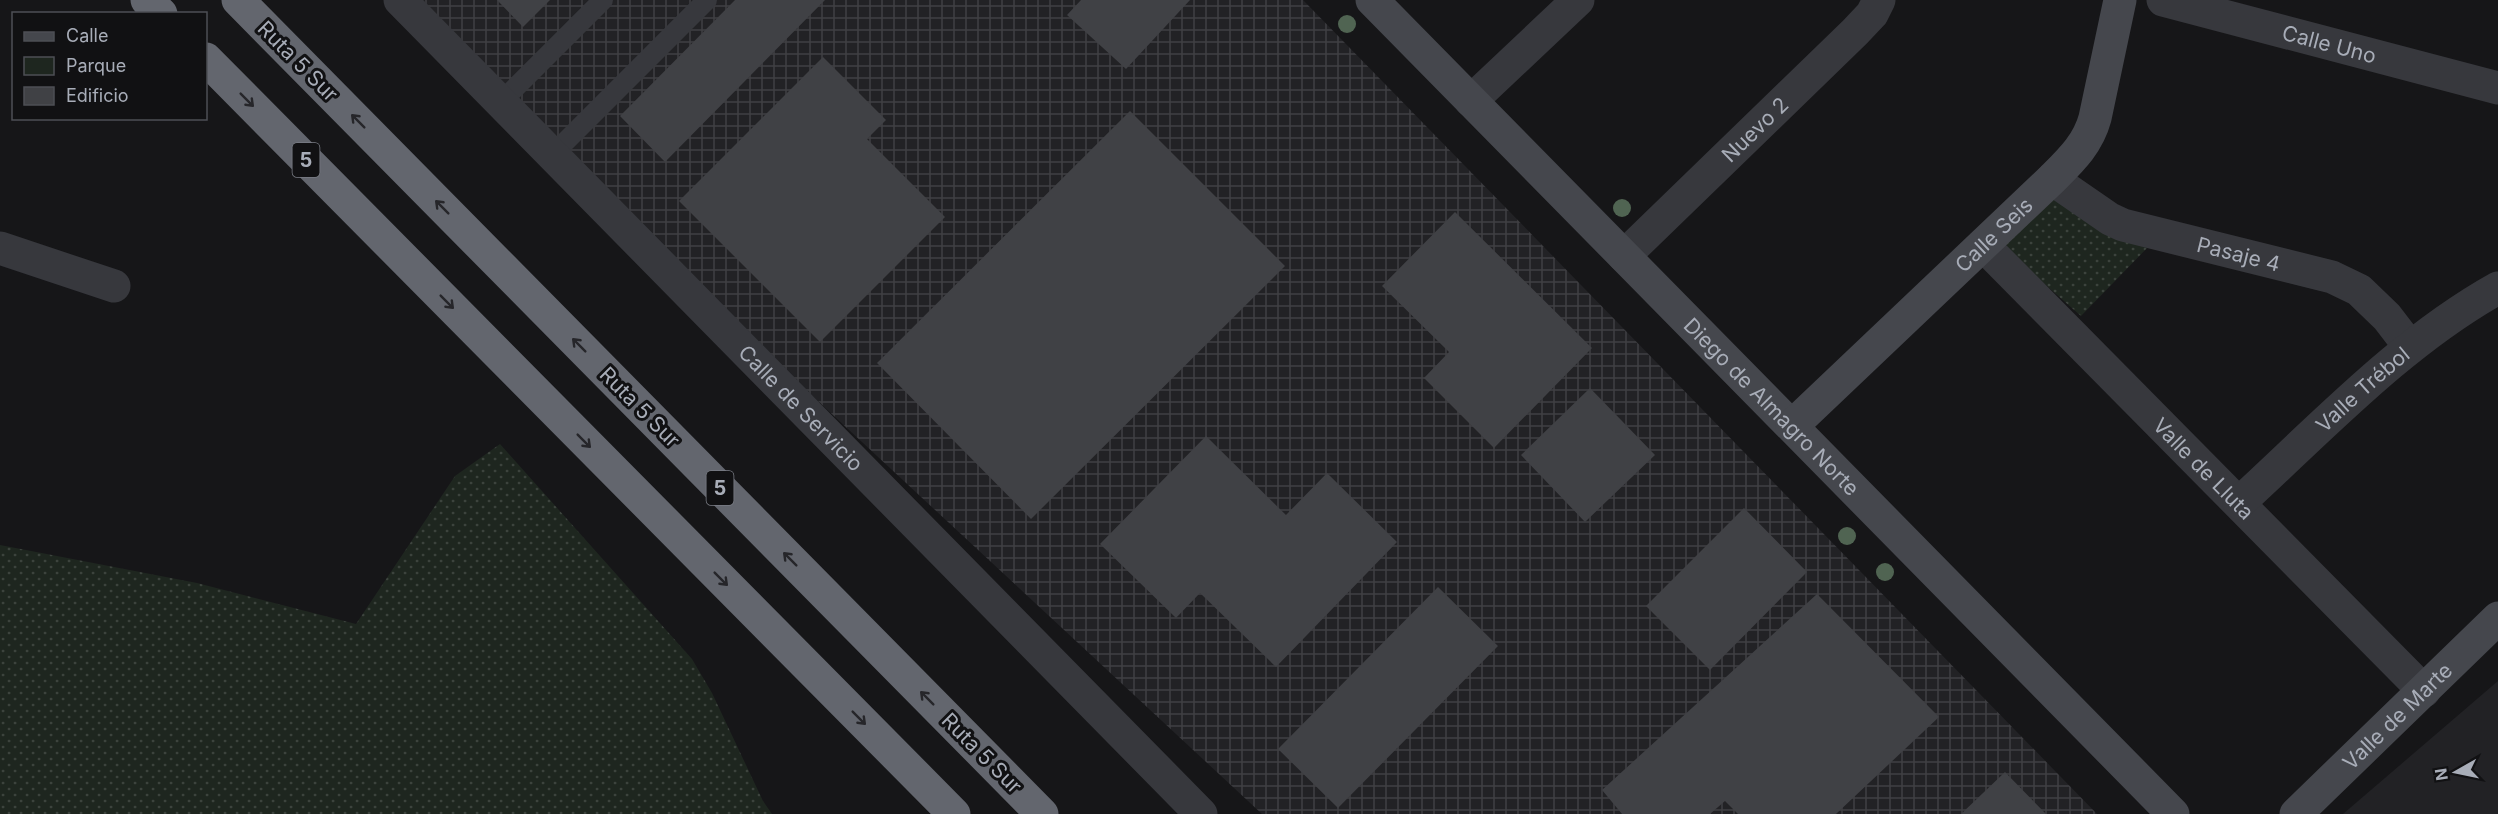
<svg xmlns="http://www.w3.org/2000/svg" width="2498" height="814" font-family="Inter,sans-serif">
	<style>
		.built { fill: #222225 }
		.industrial { fill: url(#industrial-grid) }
		.green { fill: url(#green-dots) }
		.building { fill: #404145 }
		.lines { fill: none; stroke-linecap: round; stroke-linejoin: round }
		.lane { stroke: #37383d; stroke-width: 20 }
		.street { stroke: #37383d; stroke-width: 33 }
		.secondary { stroke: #45474d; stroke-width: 33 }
		.highway { stroke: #63666e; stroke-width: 33 }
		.tree { fill: #506452 }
		.oneway { stroke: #26262a }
		.labels { text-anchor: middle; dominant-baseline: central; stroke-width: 6; stroke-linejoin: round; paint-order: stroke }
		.shield { fill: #111113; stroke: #7b7e86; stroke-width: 1.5 }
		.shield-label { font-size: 20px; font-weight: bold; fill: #a8adb8 }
		.street-label { font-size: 21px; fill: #a8adb8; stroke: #111113 }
	</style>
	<defs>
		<pattern id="industrial-grid" width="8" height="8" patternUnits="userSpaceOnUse" patternTransform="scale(1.5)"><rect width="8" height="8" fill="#222225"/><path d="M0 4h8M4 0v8" fill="none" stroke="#3f3f43"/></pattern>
		<pattern id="green-dots" width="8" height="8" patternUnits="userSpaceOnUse" patternTransform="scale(1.5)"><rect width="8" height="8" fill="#1e261f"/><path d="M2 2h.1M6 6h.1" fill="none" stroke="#3c433d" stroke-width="1.8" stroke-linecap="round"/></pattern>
	</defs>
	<rect width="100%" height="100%" fill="#161618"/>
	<!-- built -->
	<path class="built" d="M2498,681V814H2343Z"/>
	<!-- industrial -->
	<path class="industrial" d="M421,0H1303L2097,814H1262L706,297Z"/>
	<!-- green -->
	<path class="green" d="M2047,199H2057L2150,245L2081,316L2008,252L2006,242Z
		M500,444L692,659L712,693L763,801L772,814H0V545L197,583L356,624L455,476Z"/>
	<!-- building -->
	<path class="building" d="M497,0H550L523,27Z
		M735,0H825L665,162L620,116Z
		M1081,0H1190L1126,69L1067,15Z
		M823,57L886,120L867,139L945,217L820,342L679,201Z
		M1130,111L1285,266L1031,519L877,363Z
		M1455,212L1592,348L1494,448L1424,378L1449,352L1382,286Z
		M1590,388L1655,455L1585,522L1521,455Z
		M1206,436L1286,515L1327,473L1397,542L1276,667L1200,593L1176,618L1100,544Z
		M1744,508L1807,572L1710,670L1646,606Z
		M1438,587L1498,646L1338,808L1278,749Z
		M1817,594L1939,717L1836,814H1738L1725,801L1710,814H1622L1602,790Z
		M2005,772L2046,814H1961Z"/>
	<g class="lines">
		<!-- lane -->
		<path class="lane" d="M501,102L603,0
			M552,155L707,0"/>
		<!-- street -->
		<g class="street">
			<path id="s1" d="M400,0L1201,814"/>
			<path id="s2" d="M2163,0L2498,88"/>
			<path d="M1471,101L1578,0"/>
			<path id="s3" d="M2052,179L2110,219L2123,225L2332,277L2359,290L2387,317L2410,347"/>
			<path id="s4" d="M1983,245L2424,691"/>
			<path d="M0,248L114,286"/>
			<path id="s5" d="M1624,256L1855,32L1872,14L1879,0"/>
			<path id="s6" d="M2239,503C2321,428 2401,342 2498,288"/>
		</g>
		<!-- secondary -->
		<g class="secondary">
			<path id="s7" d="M1372,0L2173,814"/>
			<path id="s8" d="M1792,426L2052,179C2071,160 2088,144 2095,118L2120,0"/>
			<path id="s9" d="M2296,814L2498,618"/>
		</g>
		<!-- highway -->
		<path class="highway" d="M147,0L161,14
			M238,0L1042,814
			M206,59L954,814"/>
	</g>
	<!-- trees -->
	<g class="tree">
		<circle cx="1347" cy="24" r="9"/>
		<circle cx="1622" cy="208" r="9"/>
		<circle cx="1847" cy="536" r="9"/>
		<circle cx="1885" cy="572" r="9"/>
	</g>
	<!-- one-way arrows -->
	<defs><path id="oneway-shaft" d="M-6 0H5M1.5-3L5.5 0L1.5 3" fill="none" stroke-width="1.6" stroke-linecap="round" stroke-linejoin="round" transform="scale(1.5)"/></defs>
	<g class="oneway">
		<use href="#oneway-shaft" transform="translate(247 100) rotate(45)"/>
		<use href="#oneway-shaft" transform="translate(358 121) rotate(-135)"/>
		<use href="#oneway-shaft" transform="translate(442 207) rotate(-135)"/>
		<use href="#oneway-shaft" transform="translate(447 302) rotate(45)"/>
		<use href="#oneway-shaft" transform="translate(579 345) rotate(-135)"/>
		<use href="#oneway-shaft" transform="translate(584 441) rotate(45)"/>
		<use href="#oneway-shaft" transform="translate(790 559) rotate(-135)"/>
		<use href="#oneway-shaft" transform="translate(721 579) rotate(45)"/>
		<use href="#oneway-shaft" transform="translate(927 698) rotate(-135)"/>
		<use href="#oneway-shaft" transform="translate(859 718) rotate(45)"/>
	</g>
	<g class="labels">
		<!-- shield labels -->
		<g class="shield">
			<rect x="292.5" y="143" width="27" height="34" rx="4.5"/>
			<rect x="706.5" y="471" width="27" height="34" rx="4.5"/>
		</g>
		<g class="shield-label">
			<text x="306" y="160">5</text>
			<text x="720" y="488">5</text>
		</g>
		<!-- street labels -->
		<g class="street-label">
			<text stroke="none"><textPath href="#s2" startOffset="172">Calle Uno</textPath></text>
			<text transform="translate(298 61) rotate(45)">Ruta 5 Sur</text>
			<text stroke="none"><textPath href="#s5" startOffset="182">Nuevo 2</textPath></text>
			<text stroke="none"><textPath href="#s8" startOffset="278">Calle Seis</textPath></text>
			<text stroke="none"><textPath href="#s3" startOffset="204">Pasaje 4</textPath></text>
			<text stroke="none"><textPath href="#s6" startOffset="168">Valle Trébol</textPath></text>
			<text stroke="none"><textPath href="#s7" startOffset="570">Diego de Almagro Norte</textPath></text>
			<text transform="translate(640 407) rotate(45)">Ruta 5 Sur</text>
			<text stroke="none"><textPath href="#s1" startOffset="572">Calle de Servicio</textPath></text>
			<text stroke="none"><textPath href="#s4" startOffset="314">Valle de Lluta</textPath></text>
			<text stroke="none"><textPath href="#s9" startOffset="141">Valle de Marte</textPath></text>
			<text transform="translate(982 753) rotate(45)">Ruta 5 Sur</text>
		</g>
	</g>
	<!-- legend -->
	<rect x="12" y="12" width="195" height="108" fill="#111113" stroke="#4d4f55" stroke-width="1.5"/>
	<rect x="24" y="32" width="30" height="9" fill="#45474d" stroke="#4d4f55" stroke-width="1.5"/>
	<text x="66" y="42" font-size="18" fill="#a8adb8">Calle</text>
	<rect x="24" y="57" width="30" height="18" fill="#1e261f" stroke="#4d4f55" stroke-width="1.5"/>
	<text x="66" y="72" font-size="18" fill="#a8adb8">Parque</text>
	<rect x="24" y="87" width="30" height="18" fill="#404145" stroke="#4d4f55" stroke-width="1.5"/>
	<text x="66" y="102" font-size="18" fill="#a8adb8">Edificio</text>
	<!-- north arrow -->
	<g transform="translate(2456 772) rotate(261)" stroke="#111113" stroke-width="4.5" paint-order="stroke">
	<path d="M0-4.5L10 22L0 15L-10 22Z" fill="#a8adb8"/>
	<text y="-9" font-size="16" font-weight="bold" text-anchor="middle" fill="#a8adb8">N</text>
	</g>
</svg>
